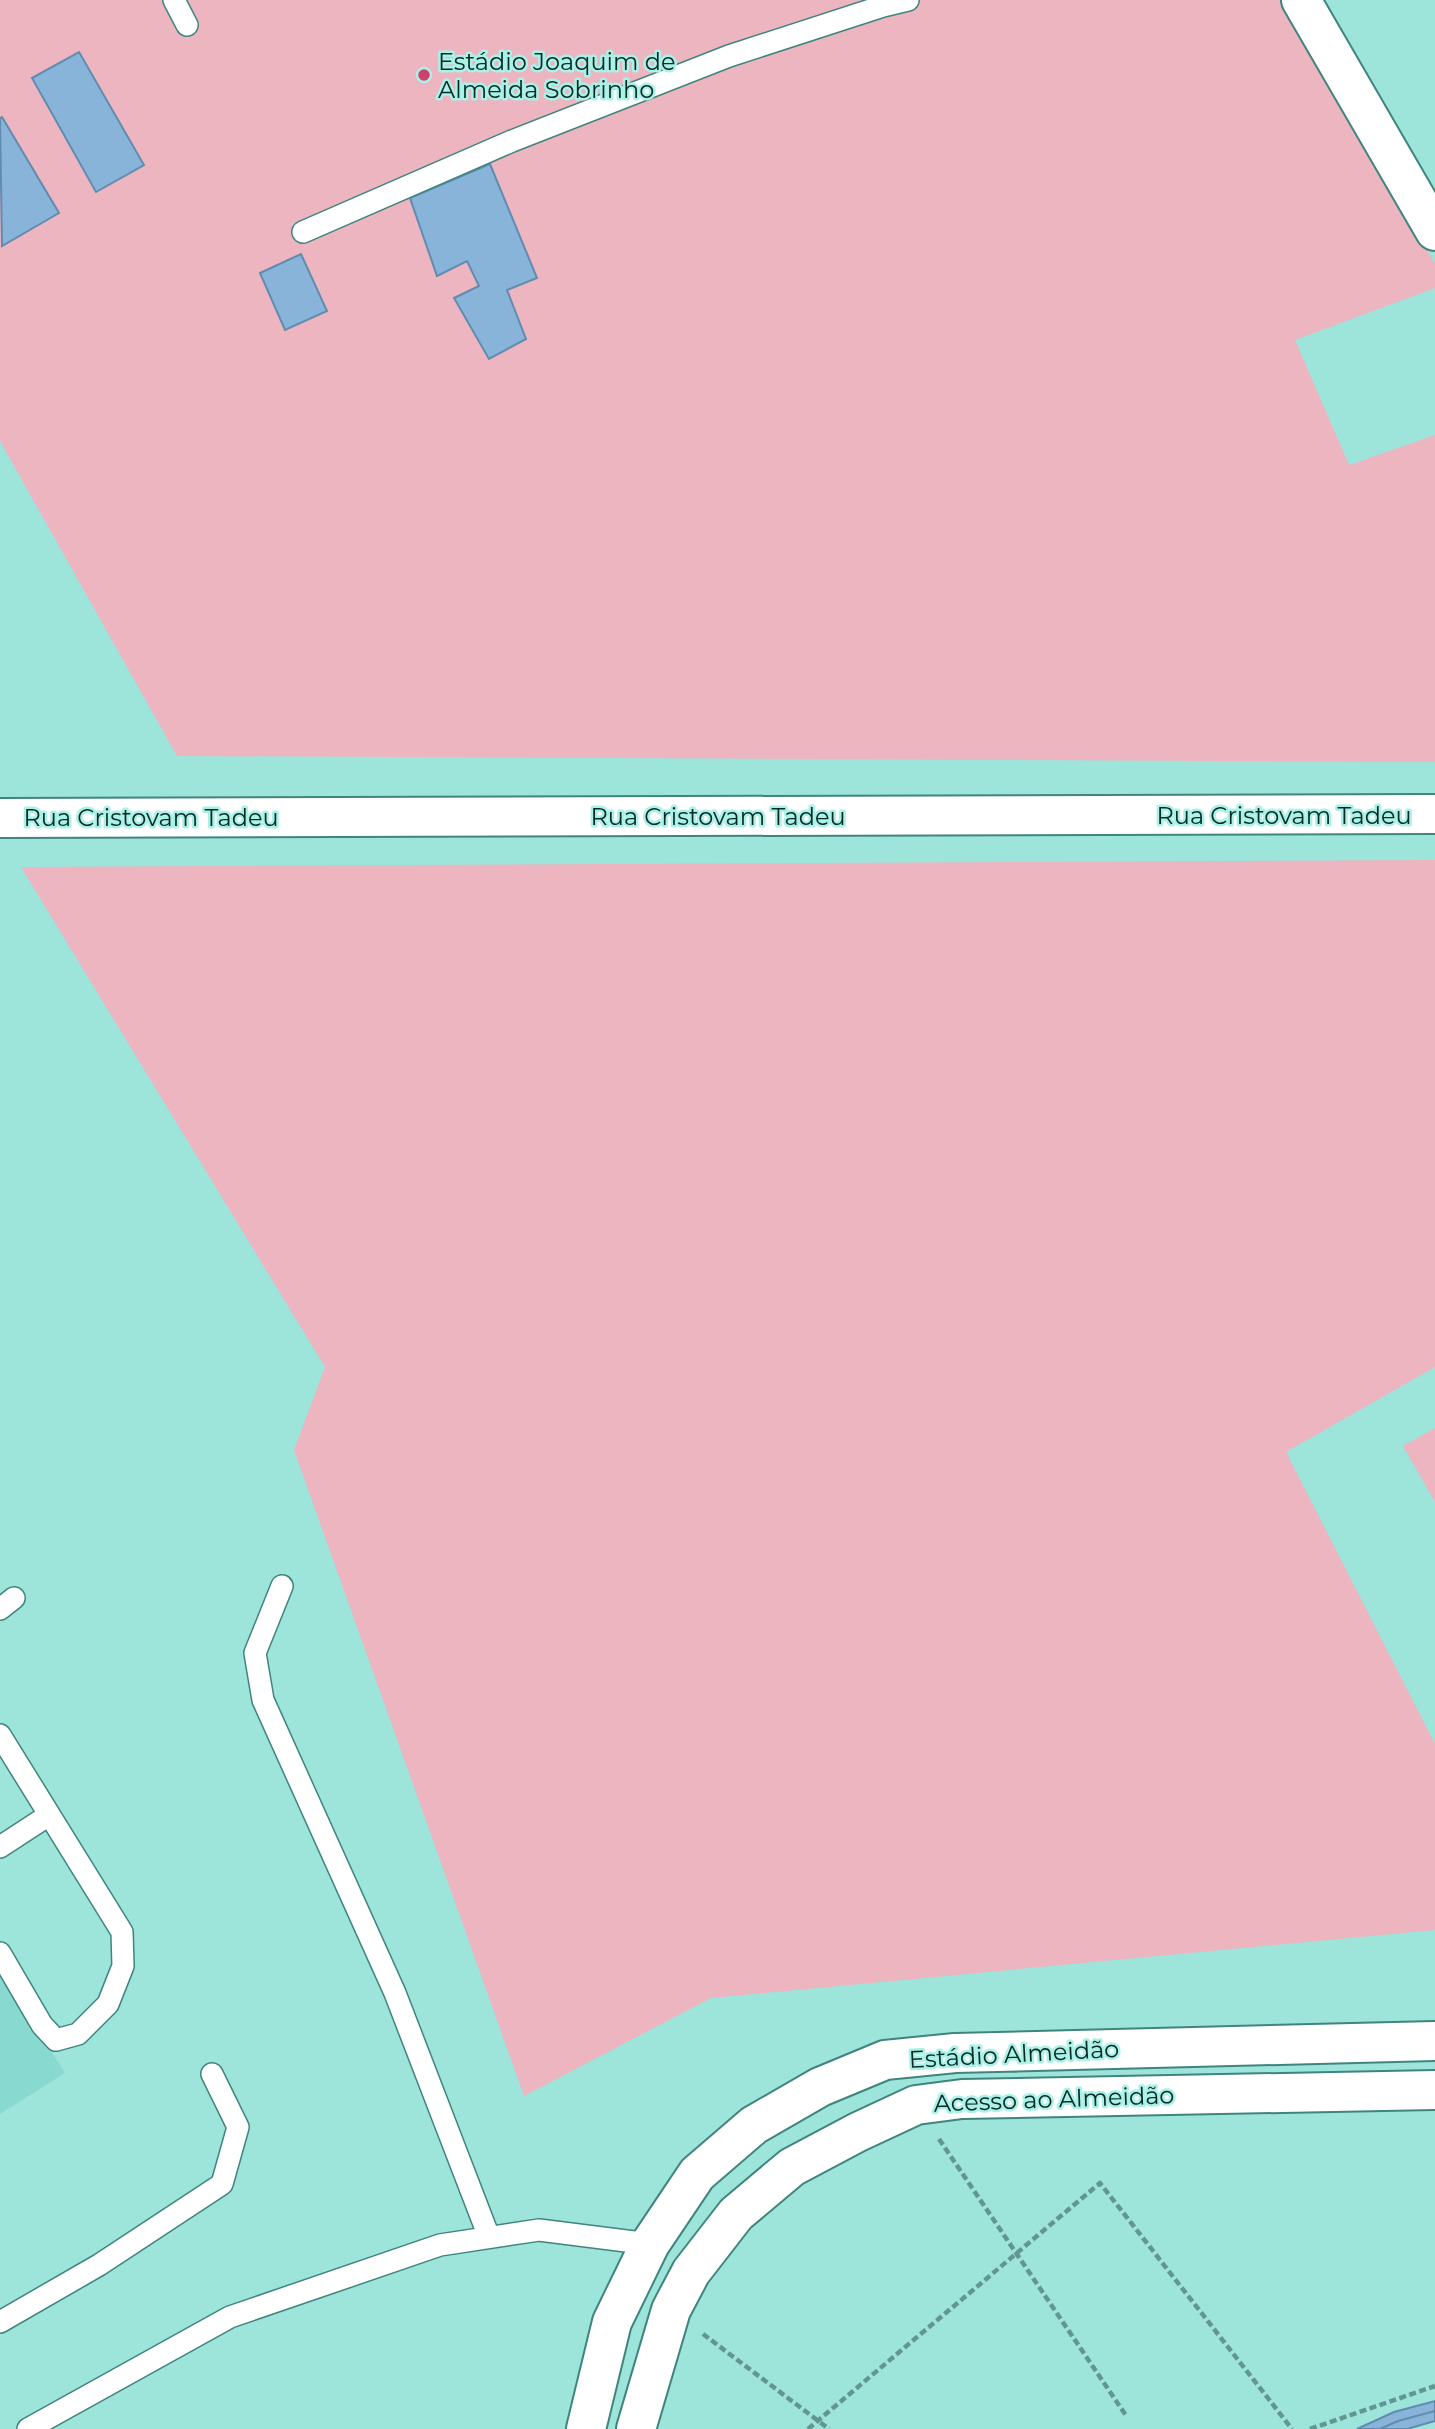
<svg xmlns="http://www.w3.org/2000/svg" width="1435" height="2429" font-family="Montserrat,sans-serif">
	<style>
		.built { fill: #88dad0 }
		.green { fill: #ecb5c0 }
		.building { fill: #88b4da; stroke: #618cb0; stroke-width: 2 }
		.lines { fill: none; stroke-linecap: round; stroke-linejoin: round }
		.service-casing { stroke: #3f857d; stroke-width: 24 }
		.minor-casing { stroke: #3f857d; stroke-width: 42 }
		.tertiary-casing { stroke: #3f857d; stroke-width: 42 }
		.path { stroke: #619790; stroke-width: 4.5; stroke-dasharray: 7 3.5; stroke-linecap: butt }
		.service { stroke: #fff; stroke-width: 21 }
		.minor { stroke: #fff; stroke-width: 38 }
		.tertiary { stroke: #fff; stroke-width: 38 }
		.poi-dot { fill: #ce406d; stroke: #aaf2e8; stroke-width: 2.5 }
		.labels { text-anchor: middle; dominant-baseline: central; stroke-width: 5; stroke-linejoin: round; paint-order: stroke }
		.poi-label { font-size: 24px; fill: #0a2925; stroke: #aaf2e8; text-anchor: start }
		.street-label { font-size: 24px; fill: #0a2925; stroke: #aaf2e8 }
	</style>
	<rect width="100%" height="100%" fill="#9de4db"/>
	<!-- built -->
	<path class="built" d="M0,1971L65,2073L0,2114Z"/>
	<!-- green -->
	<path class="green" d="M0,0H1287L1435,264V288L1295,340L1349,465L1435,435V762L177,756L0,441Z
		M1435,860V1367L1286,1452L1435,1744V1930L711,1998L524,2096L294,1450L325,1367L21,867Z
		M1435,1428V1502L1403,1446Z"/>
	<!-- building -->
	<path class="building" d="M79,52L144,165L96,192L32,78Z
		M2,117L59,213L2,246L0,119Z
		M490,164L537,278L507,290L526,339L489,359L454,298L479,286L467,261L437,276L410,198Z
		M301,254L327,311L285,330L260,273Z
		M1435,2401V2411L1398,2421L1380,2429H1357L1394,2412Z
		M1435,2411V2421L1407,2429H1380L1398,2421Z"/>
	<g class="lines">
		<!-- service casing -->
		<g class="service-casing">
			<path id="service" d="M174,0L187,25
				M303,232L512,141L729,56L883,6L908,0
				M282,1586L255,1653L263,1700L395,1993L489,2237
				M0,1609L14,1598
				M0,1735L122,1932L123,1966L108,2004L78,2034L56,2040L42,2025L0,1953
				M0,1847L49,1815
				M0,2322L99,2265L222,2184L238,2127L212,2074
				M28,2429L230,2317L440,2245L539,2230L650,2244"/>
		</g>
		<!-- minor casing -->
		<g class="minor-casing">
			<path id="minor" d="M0,818L1435,814"/>
		</g>
		<!-- tertiary casing -->
		<g class="tertiary-casing">
			<path id="tertiary" d="M1301,0L1435,231
				M586,2429L612,2322L650,2244L697,2174L754,2125L820,2087L885,2060L955,2053L1435,2041
				M636,2429L671,2310L691,2272L736,2214L792,2167L858,2132L916,2105L962,2099L1435,2090"/>
		</g>
		<!-- path -->
		<path class="path" d="M939,2139L1127,2417
			M703,2334L829,2429
			M808,2429L1100,2183L1292,2429
			M1310,2429L1435,2386"/>
		<!-- service -->
		<use href="#service" class="service"/>
		<!-- minor -->
		<use href="#minor" class="minor"/>
		<!-- tertiary -->
		<use href="#tertiary" class="tertiary"/>
	</g>
	<!-- markers -->
	<circle class="poi-dot" cx="424" cy="75" r="7"/>
	<g class="labels">
		<!-- poi labels -->
		<g class="poi-label">
			<text x="438" y="61">Estádio Joaquim de<tspan x="438" dy="28">Almeida Sobrinho</tspan></text>
		</g>
		<!-- street labels -->
		<g class="street-label">
			<text x="1284" y="815">Rua Cristovam Tadeu</text>
			<text x="718" y="816">Rua Cristovam Tadeu</text>
			<text x="151" y="817">Rua Cristovam Tadeu</text>
			<text transform="translate(1014 2054) rotate(-3)">Estádio Almeidão</text>
			<text transform="translate(1054 2099) rotate(-2)">Acesso ao Almeidão</text>
		</g>
	</g>
</svg>
